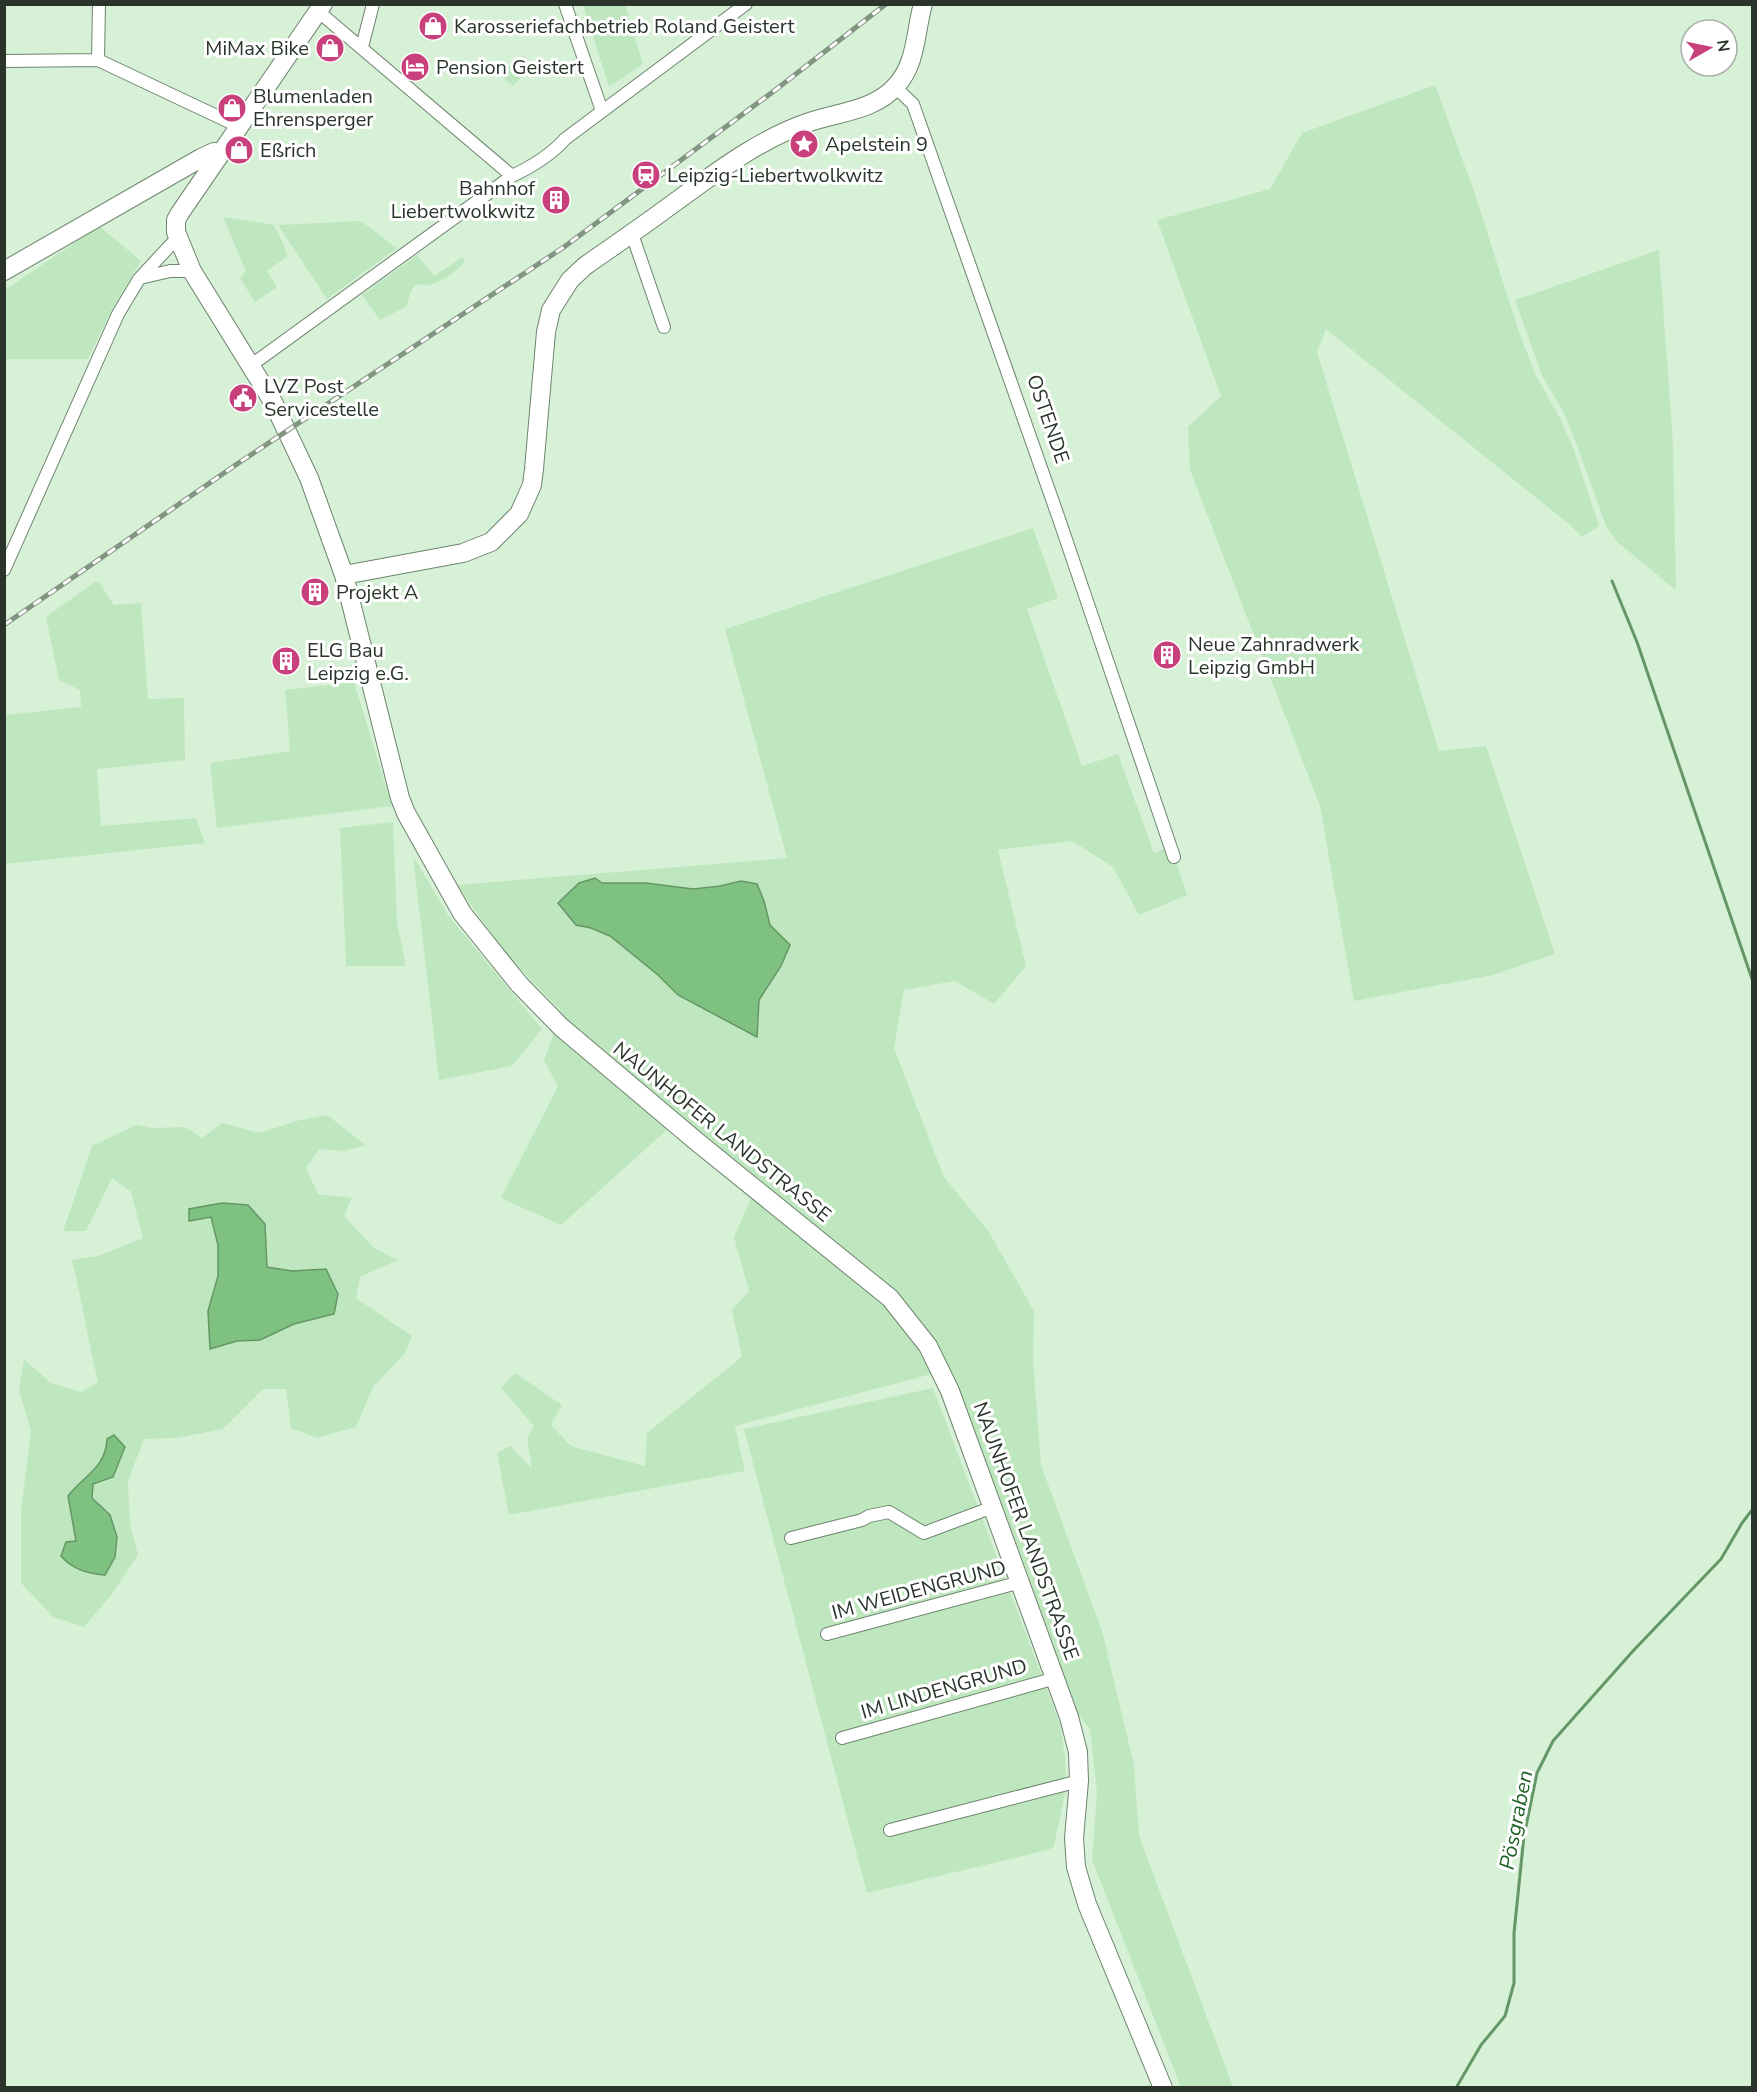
<svg xmlns="http://www.w3.org/2000/svg" width="1757" height="2092" font-family="'Nunito Sans',sans-serif">
	<style>
		.green { fill: #bfe7bf; fill-rule: evenodd }
		.water { fill: #7ec180; stroke: #659766; stroke-width: 1.5 }
		.lines { fill: none; stroke-linecap: round; stroke-linejoin: round }
		.stream { stroke: #659766; stroke-width: 3 }
		.street-casing { stroke: #6d846d; stroke-width: 14 }
		.secondary-casing { stroke: #6d846d; stroke-width: 20 }
		.street { stroke: #fff; stroke-width: 12 }
		.secondary { stroke: #fff; stroke-width: 18 }
		.rail-casing { stroke: #829482; stroke-width: 5 }
		.rail { stroke: #fff; stroke-width: 3; stroke-dasharray: 9; stroke-linecap: butt }
		.labels { text-anchor: middle; dominant-baseline: central; stroke-width: 6; stroke-linejoin: round; paint-order: stroke }
		.poi-label { font-size: 20px; fill: #2a342a; stroke: #fff; text-anchor: start }
		.street-label { font-size: 20px; fill: #2a342a; stroke: #fff }
		.water-label { font-size: 21px; font-style: italic; fill: #1c6124; stroke: #fff }
	</style>
	<rect width="100%" height="100%" fill="#d7f1d7"/>
	<!-- green -->
	<path class="green" d="M583,5H625L643,64L609,87Z
		M525,55L529,71L512,86L511,83L509,84L500,72Z
		M1435,85L1474,191L1518,329L1536,376L1560,418L1574,450L1599,526L1582,537L1569,524L1326,329L1317,352L1439,751L1486,746L1555,954L1493,975L1354,1001L1320,806L1190,470L1188,427L1221,396L1157,220L1270,189L1302,133Z
		M223,217C232,219 271,223 274,226C280,234 284,247 288,256L267,271L277,287L255,302L240,278L246,271Z
		M361,221L397,248L327,299L278,225Z
		M99,226L141,261L111,311L88,359H5V290Z
		M1659,250L1673,445L1676,590L1617,542L1606,526L1579,451L1565,415L1542,375L1515,300Z
		M417,255L434,276L463,257L465,261C457,271 441,283 428,285C422,286 419,282 414,287C409,292 409,300 407,306L380,320L362,295Z
		M1033,528L1058,598L1027,609L1082,766L1118,754L1154,853L1171,846L1187,895L1139,915L1113,867L1072,841L998,850L1026,966L994,1004L955,981L904,990L894,1048L944,1177L989,1232L1034,1311L1033,1361L1041,1465L1102,1631L1134,1765L1139,1836L1233,2087H1181L1092,1860L1097,1794L1090,1729L1051,1683L987,1512L932,1374L735,1426L745,1471L509,1515L497,1453L510,1446L532,1468L527,1439L534,1426L501,1388L515,1373L562,1405L551,1425L571,1446L645,1466L647,1433L742,1357L732,1310L749,1291L734,1237L759,1180L679,1119L561,1225L501,1198L558,1086L544,1061L561,1011L505,953L457,885L787,858L725,629Z
		M96,581L99,582L114,605L141,603L148,699L184,698L185,760L97,769L101,826L196,818L205,843L5,864V715L81,707L80,690L59,680L46,617Z
		M354,682L392,806L217,828L210,763L290,751L285,690Z
		M393,822L397,922L406,966H346L340,828Z
		M413,856L448,915L542,1029L512,1066L439,1080Z
		M327,1115L366,1145L344,1151L319,1149L306,1168L318,1194L352,1198L344,1216L374,1248L398,1260L360,1277L356,1298L412,1336L405,1353L373,1387L356,1427L317,1438L291,1428L286,1389H263L223,1429L176,1438L144,1439L128,1481L130,1524L138,1555L112,1594L84,1627L53,1617L21,1583V1511L31,1431L19,1390L24,1359L51,1383L81,1392L98,1382C88,1341 82,1300 72,1260L98,1256L143,1238L131,1192L112,1178L86,1231H63L92,1146L136,1125L152,1128L185,1127L202,1138L222,1123L259,1133L300,1120ZM211,1217L267,1248V1267L292,1271L326,1270L334,1314L294,1324L260,1340L237,1341L210,1349L208,1311L218,1276V1245ZM107,1439L113,1477L93,1484L92,1498L110,1515L93,1574L67,1563L61,1556L66,1543L76,1541L68,1496C83,1476 106,1468 107,1439Z
		M933,1388L1060,1724L1065,1756L1066,1788L1054,1846L1048,1850L867,1893L744,1429Z"/>
	<!-- water -->
	<path class="water" d="M595,878L602,883H646L693,889L720,886L741,881L757,884L764,901L770,925L790,945L781,966L759,1000L757,1037L678,995L658,975L610,936L591,928L576,925L558,903L579,883Z
		M222,1203L248,1205L265,1224L267,1267L292,1271L326,1269L338,1294L334,1314L294,1324L260,1340L237,1341L210,1349L208,1311L218,1276V1245L211,1217L189,1221V1209Z
		M114,1435L125,1447L113,1477L93,1484L92,1498L110,1515L117,1537L115,1557L105,1575C89,1574 72,1569 61,1556L66,1542L76,1541L68,1496C83,1476 106,1468 107,1439Z"/>
	<g class="lines">
		<!-- stream -->
		<path class="stream" d="M1612,581L1637,642L1752,979
			M1456,2088L1481,2045L1505,2016L1514,1983V1933L1524,1836L1537,1773L1553,1741L1633,1651L1721,1559L1742,1523L1752,1510"/>
		<!-- street casing -->
		<g class="street-casing">
			<path id="street" d="M99,4L98,60L240,127
				M565,4L602,111
				M319,12L512,176
				M362,47L373,4
				M4,61L98,60
				M895,87L913,104L1059,519L1174,857
				M632,234L664,327
				M140,278L170,271H192
				M250,366L512,176C531,167 551,155 565,139L746,4
				M4,570L118,314L139,279L178,237
				M791,1538L862,1520L869,1516L889,1512L924,1533L993,1507
				M827,1634L1021,1582
				M842,1738L1056,1678
				M890,1830L1079,1781"/>
		</g>
		<!-- secondary casing -->
		<g class="secondary-casing">
			<path id="secondary" d="M323,4L180,213L176,220V232L192,271L273,402L309,478L344,575L400,798L406,813L462,913L519,984L561,1027L696,1141L890,1298L928,1346L950,1391L1069,1717L1078,1752L1079,1781L1074,1838L1076,1867L1087,1904L1163,2088
				M4,271L201,158L214,152L220,153
				M344,575L463,553L491,542L519,514L532,485L534,469L546,332L551,310L570,280L585,266C612,247 640,228 667,208C710,177 754,142 804,124C835,112 873,112 896,86C917,63 915,32 923,4"/>
		</g>
		<!-- street -->
		<use href="#street" class="street"/>
		<!-- secondary -->
		<use href="#secondary" class="secondary"/>
		<!-- rail casing -->
		<g class="rail-casing">
			<path id="rail" d="M4,625L240,462L564,247L774,91L886,4"/>
		</g>
		<!-- rail -->
		<use href="#rail" class="rail"/>
	</g>
	<!-- icons -->
	<defs>
		<g id="shop-disc" transform="scale(1.5)"><circle r="9.5" fill="#c8407c" stroke="#fff"/><path d="M-5-2.5h2.3a2.7 3.5 0 0 1 5.4 0H5L5.5 6h-11ZM-1.5-2.5h3a1.5 2.3 0 0 0-3 0Z" fill="#fff"/></g>
		<g id="hotel-disc" transform="scale(1.5)"><circle r="9.5" fill="#c8407c" stroke="#fff"/><path d="M-6-4.5h1.5V1H6V5H4.5V3h-9V5H-6ZM-4 0a1.8 1.8 0 1 1 3.6 0ZM.5 0V-2.5h3Q6-2.5 6 0Z" fill="#fff"/></g>
		<g id="sight-disc" transform="scale(1.5)"><circle r="9.5" fill="#c8407c" stroke="#fff"/><path d="M0-6L1.8-2.2L6-1.7L2.9 1.2L3.7 5.4L0 3.3L-3.7 5.4L-2.9 1.2L-6-1.7L-1.8-2.2Z" fill="#fff"/></g>
		<g id="station-disc" transform="scale(1.5)"><circle r="9.5" fill="#c8407c" stroke="#fff"/><path d="M-3-6H3Q5-6 5-4V2Q5 4 3 4L4.5 6H3L1.5 4h-3L-3 6H-4.5L-3 4Q-5 4-5 2V-4Q-5-6-3-6ZM-3.5-4v3h7v-3ZM-3.5 1v1.5H-2V1ZM2 1v1.5H3.5V1Z" fill="#fff"/></g>
		<g id="building-disc" transform="scale(1.5)"><circle r="9.5" fill="#c8407c" stroke="#fff"/><path d="M-4-6H4V6H1V3H-1V6H-4ZM-2.5-4.3h1.7v1.8h-1.7ZM.8-4.3h1.7v1.8H.8ZM-2.5-1h1.7V.8h-1.7ZM.8-1h1.7V.8H.8Z" fill="#fff"/></g>
		<g id="civic-disc" transform="scale(1.5)"><circle r="9.5" fill="#c8407c" stroke="#fff"/><path d="M-.6-6.5H3V-4.5H.6V-3L4-1V1h2V6H-6V1h2V-1L-.6-3ZM-1.2 2.5V6h2.4V2.5Z" fill="#fff"/></g>
	</defs>
	<g fill-rule="evenodd">
		<use href="#shop-disc" x="433" y="26"/>
		<use href="#shop-disc" x="330" y="48"/>
		<use href="#hotel-disc" x="415" y="67"/>
		<use href="#shop-disc" x="232" y="108"/>
		<use href="#sight-disc" x="804" y="144"/>
		<use href="#shop-disc" x="239" y="150"/>
		<use href="#station-disc" x="646" y="175"/>
		<use href="#building-disc" x="556" y="200"/>
		<use href="#civic-disc" x="243" y="398"/>
		<use href="#building-disc" x="315" y="592"/>
		<use href="#building-disc" x="1167" y="655"/>
		<use href="#building-disc" x="286" y="661"/>
	</g>
	<g class="labels">
		<!-- poi labels -->
		<g class="poi-label">
			<text x="454" y="26">Karosseriefachbetrieb Roland Geistert</text>
			<text x="309" y="48" text-anchor="end">MiMax Bike</text>
			<text x="436" y="67">Pension Geistert</text>
			<text x="253" y="96">Blumenladen<tspan x="253" dy="23">Ehrensperger</tspan></text>
			<text x="825" y="144">Apelstein 9</text>
			<text x="260" y="150">Eßrich</text>
			<text x="667" y="175">Leipzig-Liebertwolkwitz</text>
			<text x="535" y="188" text-anchor="end">Bahnhof<tspan x="535" dy="23">Liebertwolkwitz</tspan></text>
			<text x="264" y="386">LVZ Post<tspan x="264" dy="23">Servicestelle</tspan></text>
			<text x="336" y="592">Projekt A</text>
			<text x="1188" y="644">Neue Zahnradwerk<tspan x="1188" dy="23">Leipzig GmbH</tspan></text>
			<text x="307" y="650">ELG Bau<tspan x="307" dy="23">Leipzig e.G.</tspan></text>
		</g>
		<!-- street labels -->
		<g class="street-label">
			<text transform="translate(1048 419) rotate(71)">OSTENDE</text>
			<text transform="translate(722 1132) rotate(39)">NAUNHOFER LANDSTRASSE</text>
			<text transform="translate(1026 1531) rotate(70)">NAUNHOFER LANDSTRASSE</text>
			<text transform="translate(919 1590) rotate(-15)">IM WEIDENGRUND</text>
			<text transform="translate(944 1689) rotate(-16)">IM LINDENGRUND</text>
		</g>
		<!-- water labels -->
		<g class="water-label">
			<text transform="translate(1516 1820) rotate(-79)">Pösgraben</text>
		</g>
	</g>
	<!-- border -->
	<rect width="1757" height="2092" fill="none" stroke="#2a342a" stroke-width="12"/>
	<!-- north arrow -->
	<g transform="translate(1709 48) rotate(81)"><circle r="28" fill="#ffffff" stroke="#aaaeaa" stroke-width="1.5"/>
	<path d="M0-4.5L10 22L0 15L-10 22Z" fill="#c8407c"/>
	<text y="-9" font-size="16" font-weight="bold" text-anchor="middle" fill="#2a342a">N</text>
	</g>
</svg>
